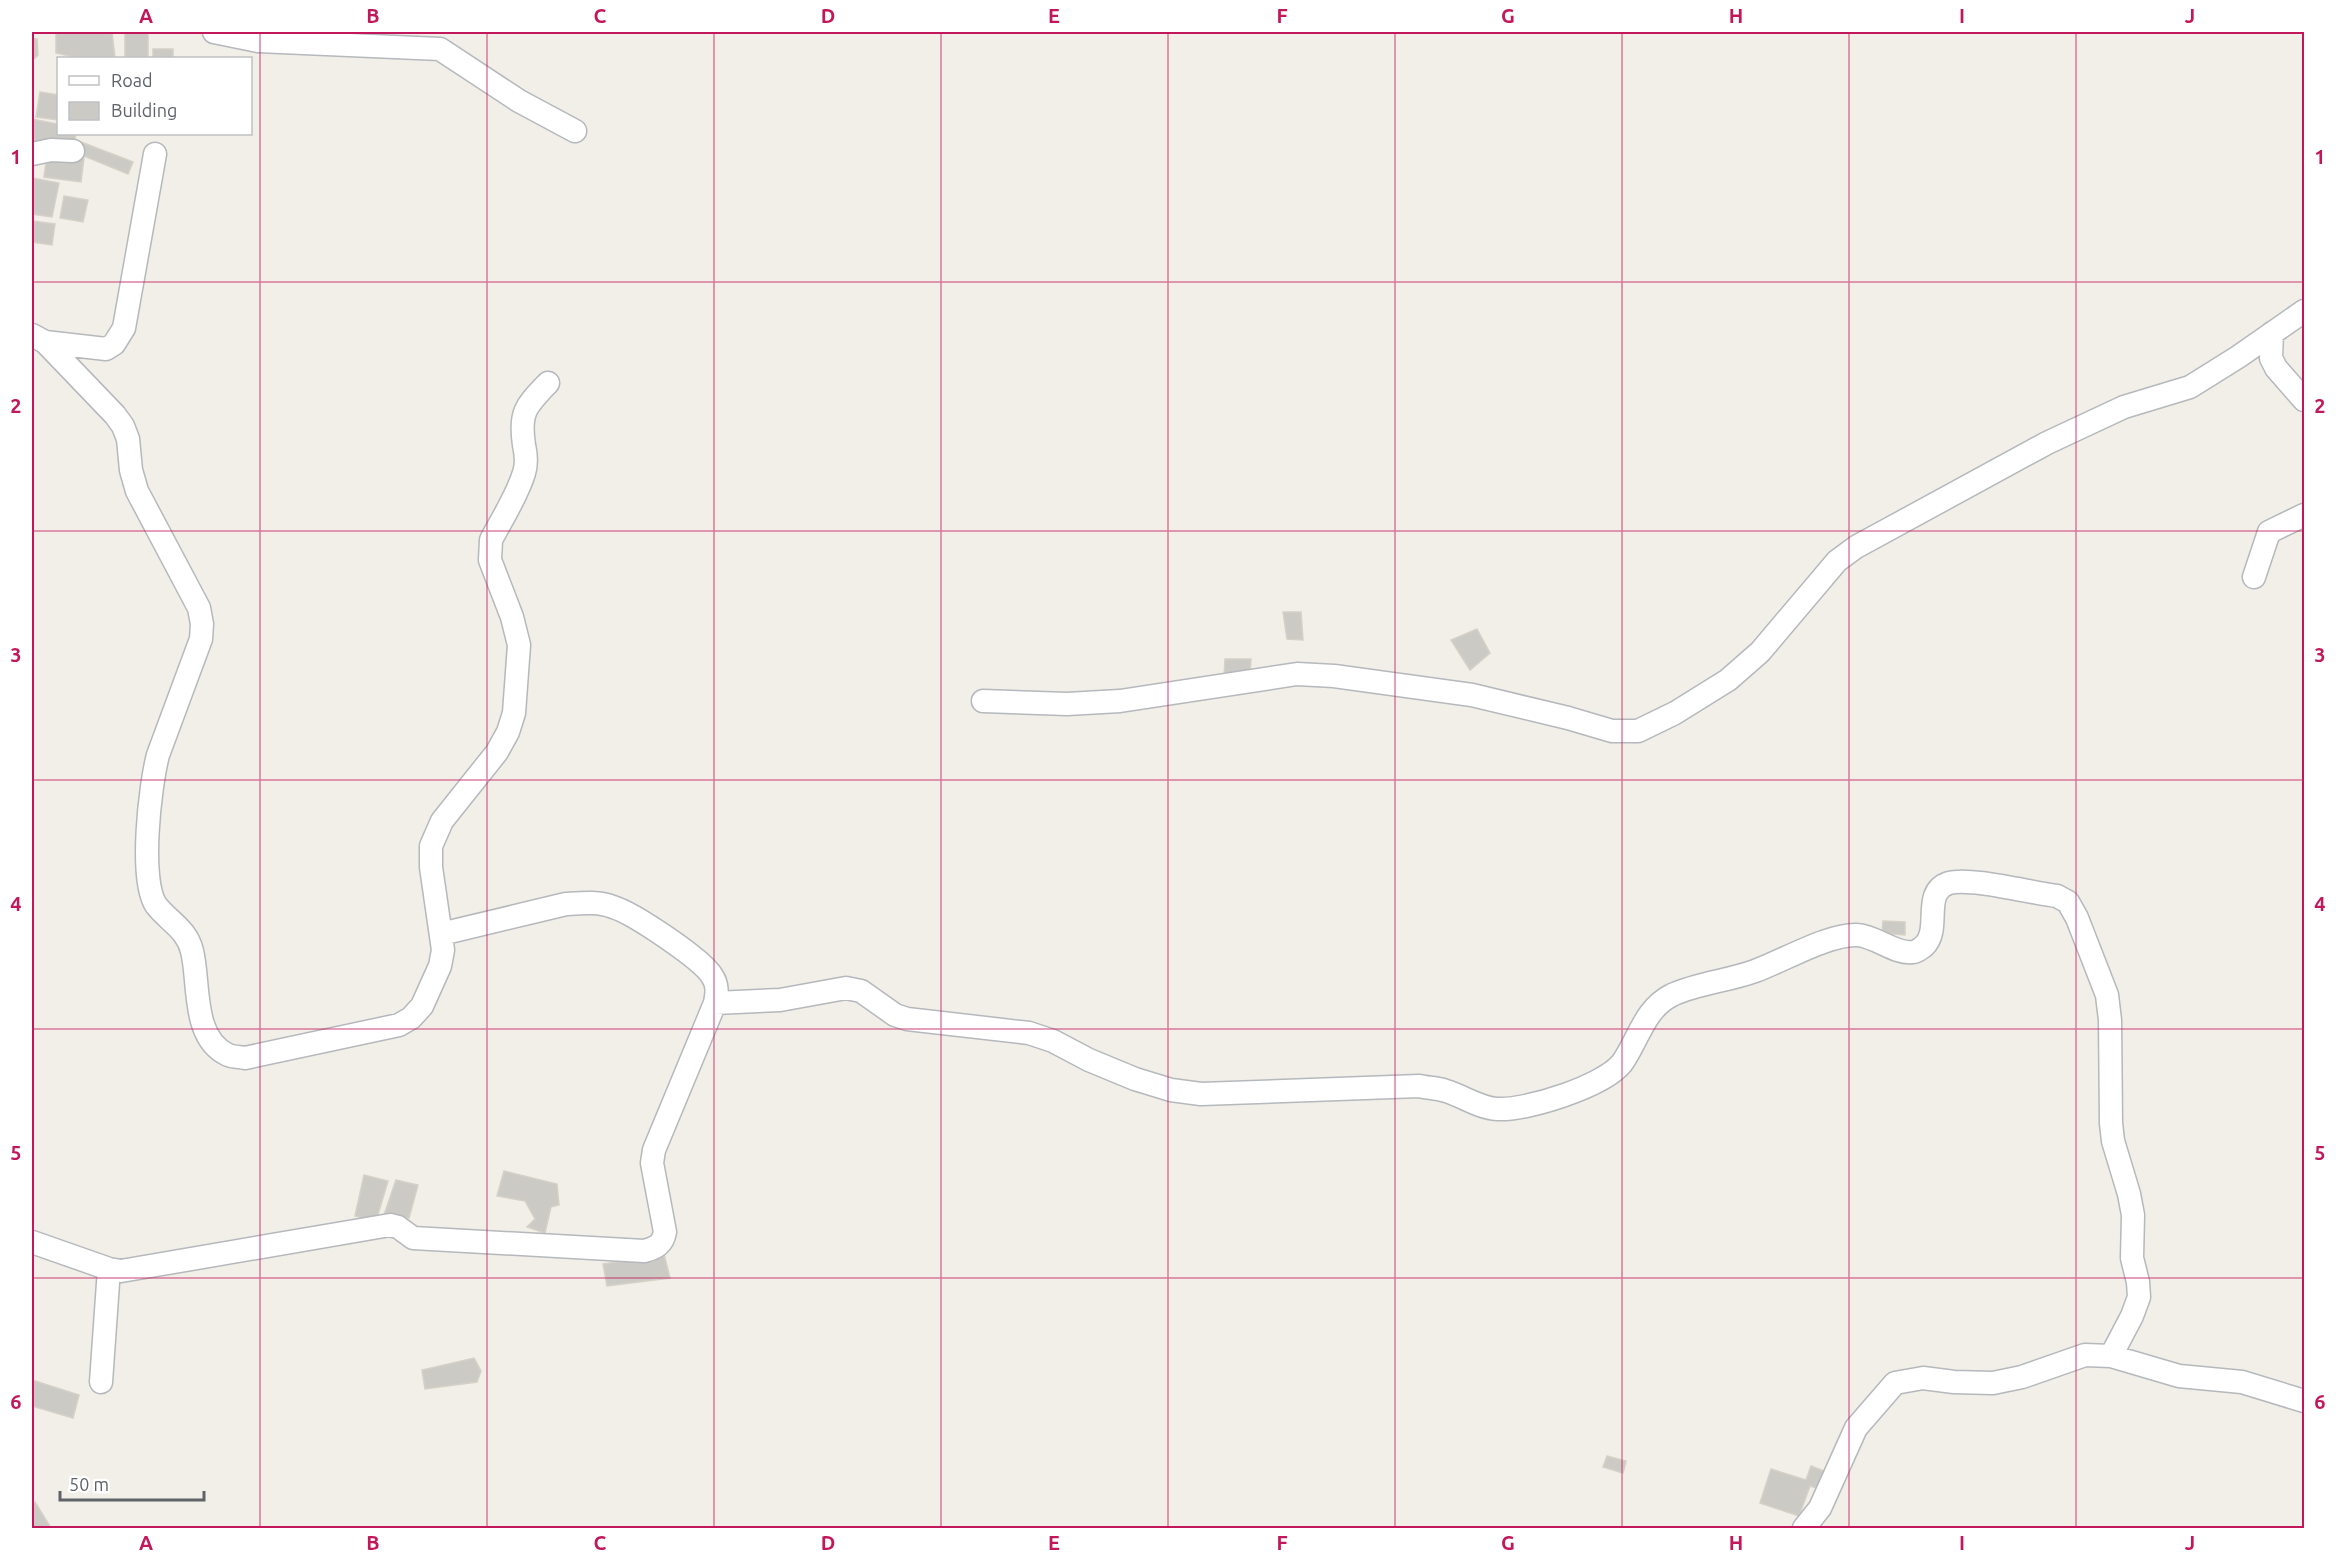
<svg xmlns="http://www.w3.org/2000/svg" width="2336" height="1560" font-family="Ubuntu,sans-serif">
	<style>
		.building { fill: #cccac5; stroke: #d6d1c6; stroke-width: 1.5 }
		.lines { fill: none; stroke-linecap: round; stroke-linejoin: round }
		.minor-casing { stroke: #b5b8bc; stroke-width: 25 }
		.minor { stroke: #fff; stroke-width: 22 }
		.grid { fill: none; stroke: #c2185b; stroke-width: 1.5; stroke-opacity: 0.55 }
		.neatline { fill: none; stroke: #c2185b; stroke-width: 2 }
		.grid-label { font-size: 20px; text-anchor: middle; font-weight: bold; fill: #c2185b }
	</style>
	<rect width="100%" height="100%" fill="#f1efe8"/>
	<!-- building -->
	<path class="building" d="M56,32H112L115,58H78L56,53Z
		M125,32H148V58H125Z
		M32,38L37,39L38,55L32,61Z
		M153,49H173V58H153Z
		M40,92L58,95V120L36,117Z
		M32,119L58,124V134H76L73,148L32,140Z
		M81,142L133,162L128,174L77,153Z
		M47,154L84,158L81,182L44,177Z
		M32,178L59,183L52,217L32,214Z
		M64,196L88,200L83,222L60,218Z
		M32,221L55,224L52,245L32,242Z
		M1283,612H1301L1303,640L1287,639Z
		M1477,629L1490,653L1470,670L1451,640Z
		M1225,659H1251L1250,673L1224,677Z
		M1883,921L1905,922V935L1882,933Z
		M504,1171L557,1184L559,1205L551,1207L545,1233L527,1227L535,1219L525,1201L497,1196Z
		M364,1175L388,1181L376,1221L355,1216Z
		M396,1180L418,1185L409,1218H383Z
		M664,1254L670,1278L607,1286L603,1264Z
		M474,1358L481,1371L477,1382L425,1389L422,1370Z
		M32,1380L79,1395L73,1418L32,1406Z
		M1607,1456L1626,1461L1623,1473L1603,1467Z
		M1811,1466L1829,1473L1823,1490L1810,1486L1799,1516L1760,1503L1771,1469L1806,1480Z
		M35,1502L51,1528H32V1504Z"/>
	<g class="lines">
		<!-- minor casing -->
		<g class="minor-casing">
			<path id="minor" d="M214,32L258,41L440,49L519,101L575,131
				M32,154L51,150L73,151
				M2272,333L2271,358L2276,368L2304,400
				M32,335L45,342L115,415L123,426L128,439L131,470L137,491L199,608L202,624L201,639L158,755C150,785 139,880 156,905C168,921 187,929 192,951C200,982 191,1038 228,1055C233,1057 240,1057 245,1058L399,1025L411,1018L422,1006L440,966L443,950L431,867V846L442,821L497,752L508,732L514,713L519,645L512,617L490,560L491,540C502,519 517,496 524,473C527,464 526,454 524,445C519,412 526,406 548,383
				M45,342L106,349L114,344L124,328L155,154
				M2254,577L2269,532L2304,515
				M983,701L1067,704L1120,701L1297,674L1334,676L1472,695L1568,718L1612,731H1638L1675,713L1728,680L1760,652L1837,561L1856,547L2047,443L2124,407L2190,387L2238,357L2304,311
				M715,1003L780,1000L846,988L861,991L895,1015L907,1019L1029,1033L1053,1041L1089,1060L1135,1079L1171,1090L1201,1094L1419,1086C1428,1088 1438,1088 1446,1091C1463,1096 1479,1108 1497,1109C1526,1111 1604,1086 1622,1063C1639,1039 1644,1009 1672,995C1698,983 1728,981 1755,971C1783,961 1828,934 1857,935C1876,936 1896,955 1913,952C1917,952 1921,948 1924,946C1942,929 1921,892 1949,883C1971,877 2031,893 2057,896L2068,902L2077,918L2107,995L2110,1020L2111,1123L2113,1141L2129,1194L2133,1215L2132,1258L2138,1282L2139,1297L2132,1316L2111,1356
				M32,1242L109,1269L121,1271L390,1225L398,1227L413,1238L644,1251C656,1248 663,1244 665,1232L652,1163L654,1150L715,1003C717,992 718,985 712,976C702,959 633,913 613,907C599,901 581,903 566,904L441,934
				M101,1382L109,1269
				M1804,1528L1820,1508L1856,1428L1895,1383L1923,1378L1954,1382L1993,1383L2022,1377L2085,1355L2111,1356L2179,1376L2242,1382L2304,1401"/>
		</g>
		<!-- minor -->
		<use href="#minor" class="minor"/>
	</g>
	<!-- grid -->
	<path class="grid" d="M260,32V1528M487,32V1528M714,32V1528M941,32V1528M1168,32V1528M1395,32V1528M1622,32V1528M1849,32V1528M2076,32V1528M32,282H2304M32,531H2304M32,780H2304M32,1029H2304M32,1278H2304"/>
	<!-- border -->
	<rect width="2336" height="1560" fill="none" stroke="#ffffff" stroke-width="66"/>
	<!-- legend -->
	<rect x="57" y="57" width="195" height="78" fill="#ffffff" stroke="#bfc1c3" stroke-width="1.5"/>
	<rect x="69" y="76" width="30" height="9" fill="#ffffff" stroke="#bfc1c3" stroke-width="1.5"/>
	<text x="111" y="87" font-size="18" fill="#5f6368">Road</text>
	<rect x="69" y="102" width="30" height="18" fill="#cccac5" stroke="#bfc1c3" stroke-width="1.5"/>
	<text x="111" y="117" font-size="18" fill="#5f6368">Building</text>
	<!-- scale -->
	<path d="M60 1491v9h144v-9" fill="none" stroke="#5f6368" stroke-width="3"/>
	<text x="69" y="1491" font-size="18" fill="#5f6368" stroke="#ffffff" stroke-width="4.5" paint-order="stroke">50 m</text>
	<rect x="33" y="33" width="2270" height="1494" class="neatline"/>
	<g class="grid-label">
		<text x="146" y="23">A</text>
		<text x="373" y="23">B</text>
		<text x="600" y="23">C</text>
		<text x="828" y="23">D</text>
		<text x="1054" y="23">E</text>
		<text x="1282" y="23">F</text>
		<text x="1508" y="23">G</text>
		<text x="1736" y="23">H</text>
		<text x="1962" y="23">I</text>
		<text x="2190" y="23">J</text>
		<text x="16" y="164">1</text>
		<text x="2320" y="164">1</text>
		<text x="16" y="413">2</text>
		<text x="2320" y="413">2</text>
		<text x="16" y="662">3</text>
		<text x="2320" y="662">3</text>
		<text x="16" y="911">4</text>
		<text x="2320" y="911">4</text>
		<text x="16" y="1160">5</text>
		<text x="2320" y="1160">5</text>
		<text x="16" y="1409">6</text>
		<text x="2320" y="1409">6</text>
		<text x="146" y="1550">A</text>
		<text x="373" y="1550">B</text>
		<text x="600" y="1550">C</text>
		<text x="828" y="1550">D</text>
		<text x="1054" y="1550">E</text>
		<text x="1282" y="1550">F</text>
		<text x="1508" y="1550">G</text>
		<text x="1736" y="1550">H</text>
		<text x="1962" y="1550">I</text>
		<text x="2190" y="1550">J</text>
	</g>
</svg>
